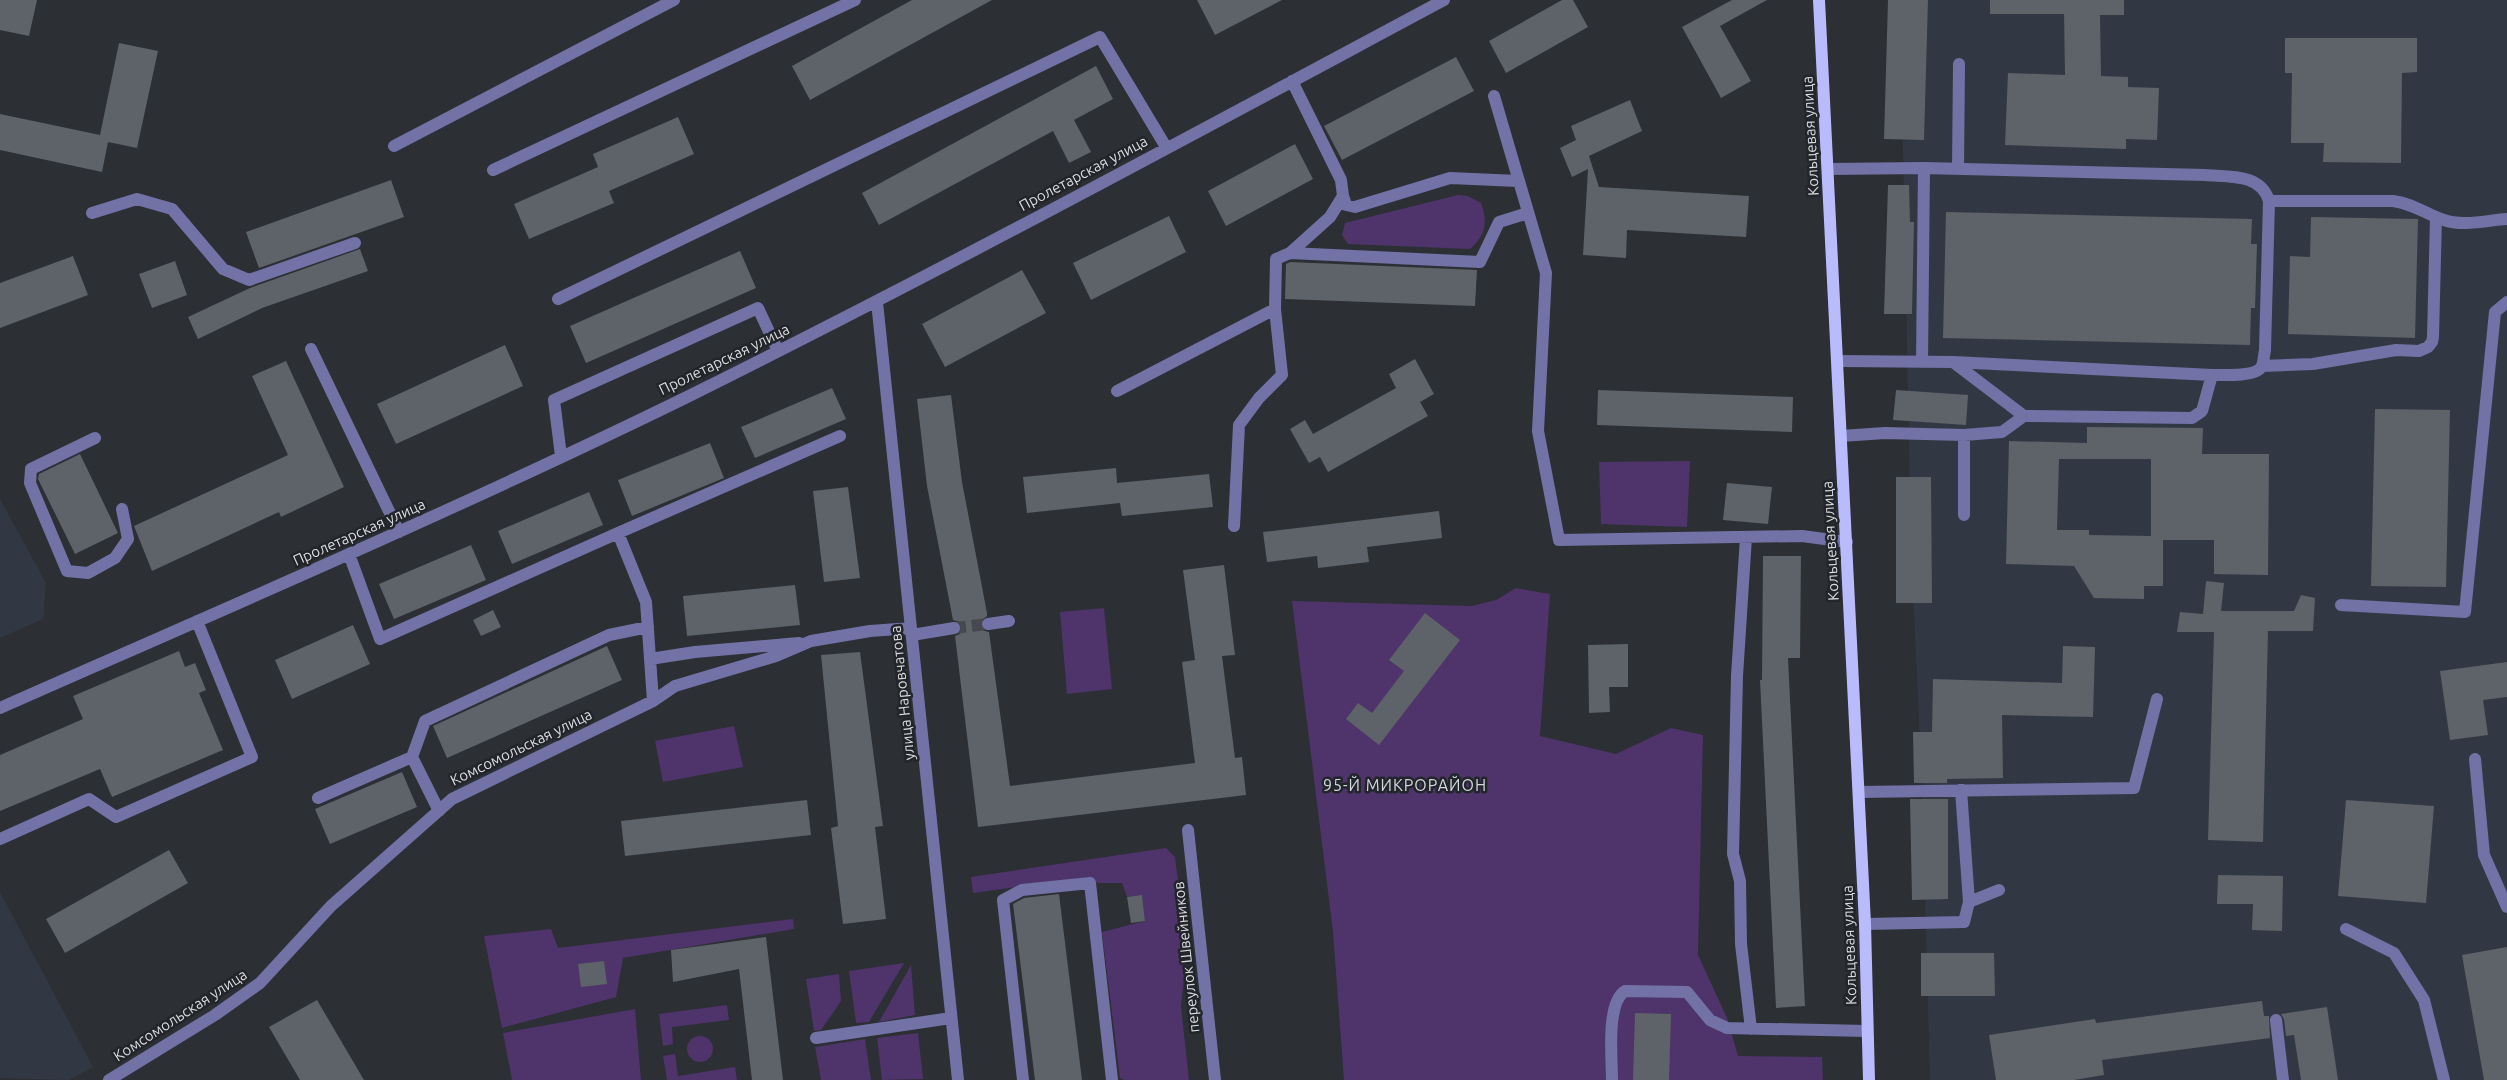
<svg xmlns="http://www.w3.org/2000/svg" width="2507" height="1080" font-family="Ubuntu,sans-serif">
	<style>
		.built { fill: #323843 }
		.green { fill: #4e346a }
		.building { fill: #5d6368; fill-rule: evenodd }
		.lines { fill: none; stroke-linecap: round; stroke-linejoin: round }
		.minor-tunnel { stroke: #46494e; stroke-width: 12; stroke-dasharray: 12 6; stroke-linecap: butt }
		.minor { stroke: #7272a7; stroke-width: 12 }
		.major { stroke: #babbfd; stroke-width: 12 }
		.labels { text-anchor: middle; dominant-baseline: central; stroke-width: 5; stroke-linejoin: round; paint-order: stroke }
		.street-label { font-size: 15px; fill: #dadce0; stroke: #22252a }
		.neighbourhood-label { font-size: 16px; letter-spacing: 1px; fill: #d2d6dd; stroke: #22252a }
	</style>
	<rect width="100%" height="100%" fill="#2c2f34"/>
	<!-- built -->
	<path class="built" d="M1900,0H2507V1080H1930L1922,789L1911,543Z
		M0,499L46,583L43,619L0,638Z
		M0,892L93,1067L69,1080L0,1078Z"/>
	<!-- green -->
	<path class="green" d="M1458,195L1468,196L1481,203C1488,222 1486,235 1470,249L1348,244L1342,235L1345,223Z
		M1690,461L1687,527L1601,524L1599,462Z
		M1516,588L1550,594L1540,736L1616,754L1671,728L1703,735L1698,955L1727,1018L1738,1056L1822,1057L1823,1080H1344L1333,932L1292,601L1472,606L1496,600Z
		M1104,608L1112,689L1067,694L1060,612Z
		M734,726L743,767L663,782L655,741Z
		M1166,848L1175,857L1187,949L1181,1006L1189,1080H1124L1120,1078L1102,932L1145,921L1142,896L1127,897L1122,883H1098L1087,877L973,893L971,877Z
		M793,919L794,929L623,958L616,997L502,1028L484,936L551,929L558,948Z
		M904,963L869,1022L856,1023L849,971Z
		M911,965L915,1015L879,1022Z
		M839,974L841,1001L821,1030L814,1031L806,979Z
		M727,1005L729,1020L672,1027L673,1044L663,1046L659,1014Z
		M635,1009L641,1080H512L503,1033Z
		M918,1033L923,1079L882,1080L877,1038Z
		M687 1049a13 13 0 1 1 26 0a13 13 0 1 1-26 0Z
		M865,1039L871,1080H821L815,1047Z
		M675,1054L678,1076L735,1067L737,1080H667L663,1056Z"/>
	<!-- building -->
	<path class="building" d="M0,0H37L29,36L0,30Z
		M912,0H992L810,100L792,66Z
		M1197,0H1282L1215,35Z
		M1562,0H1573L1588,27L1506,73L1489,41Z
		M1732,0H1767L1720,26L1751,81L1721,98L1682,27Z
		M1888,0H1928L1924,140L1884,139Z
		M1990,0H2124V15H2100L2101,76L2128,77V87L2159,88L2157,140L2126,139V149L2005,145L2008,73L2065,75L2064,14H1990Z
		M2285,38H2417V72L2402,73L2401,163L2323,162L2324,143H2291L2292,73H2285Z
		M119,43L158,51L137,148L108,142L102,172L0,150V114L100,135Z
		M1456,57L1474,91L1342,160L1324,126Z
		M1096,66L1113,99L1074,120L1091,152L1069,163L1053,131L879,225L862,193Z
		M1630,100L1642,131L1589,156L1599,187L1749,196L1746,237L1627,230L1626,258L1583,255L1588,169L1572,177L1560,148L1576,140L1571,126Z
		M678,117L694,154L609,191L614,203L529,239L514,204L598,167L593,154Z
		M1295,144L1313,179L1226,226L1208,191Z
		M391,180L404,217L259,268L246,232Z
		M1888,185H1909L1910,222H1914L1912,314H1884Z
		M1946,212L2252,219L2251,244H2257L2255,308H2251L2250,345L1943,338Z
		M1169,216L1186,252L1091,300L1073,263Z
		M2311,217L2418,219L2415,338L2288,334L2290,256L2310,257Z
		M360,249L368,271L262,308L198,339L188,317L250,288Z
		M740,251L756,288L586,363L570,326Z
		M73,256L88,295L0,328V283Z
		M175,261L187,295L152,308L139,274Z
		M1290,262L1477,270L1475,306L1285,299L1286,264Z
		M1022,270L1046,313L945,367L922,324Z
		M505,345L523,386L396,444L377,404Z
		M1415,359L1434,394L1420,402L1428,416L1328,472L1320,457L1309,463L1290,429L1305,420L1313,434L1396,388L1389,374Z
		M286,361L344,487L281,517L279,512L152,571L134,526L288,455L252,376Z
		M832,388L846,419L755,458L741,427Z
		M1598,390L1793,397L1792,432L1597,425Z
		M1896,390L1968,395L1966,425L1893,420Z
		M951,395L962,482L987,613V616L981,621L980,626L985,631L989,632L1010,786L1195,763L1182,662L1195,660L1183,570L1224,565L1235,655L1222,656L1235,758L1242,757L1246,795L978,827L955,636L960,634L962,627L960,622L953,620L927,486L917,399Z
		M2375,409L2450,410L2446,587L2371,586Z
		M2087,427L2203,428L2202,454H2269L2268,575L2214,574V540H2163V586H2144V599L2094,598L2074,566L2006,564L2009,441L2087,443ZM2059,459H2151V536L2089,535V530H2057Z
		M710,443L724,478L632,516L618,480Z
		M80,454L118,533L75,554L38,479L39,474Z
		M1116,468L1117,483L1209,474L1213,507L1122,516L1120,503L1027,513L1023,477Z
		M1896,477H1931L1932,603H1896Z
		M1727,483L1772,487L1768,524L1723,520Z
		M848,487L860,578L824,582L813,491Z
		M589,492L603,525L512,564L498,531Z
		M1439,511L1442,538L1367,547L1369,562L1318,568L1317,556L1267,562L1263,532Z
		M471,545L486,580L394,619L379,584Z
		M1763,556H1801L1800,658H1788L1805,1006L1776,1008L1760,680H1762Z
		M2206,581L2224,583L2221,611H2294L2301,595L2315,598L2313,631H2268L2263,842L2208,840L2214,632H2177L2180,612L2203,614Z
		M795,585L800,625L687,636L683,596Z
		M493,610L501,627L481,636L473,620Z
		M1425,613L1460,640L1379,745L1346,719L1358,703L1372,713L1404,671L1389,660Z
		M353,625L370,664L292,699L275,660Z
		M1628,644V687H1609L1610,712L1589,713L1588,645Z
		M607,646L622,680L447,758L433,726Z
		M2063,646L2095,647L2093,717L2002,715L2003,778L1947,779V783H1914L1913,732H1932L1933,679L2062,683Z
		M179,651L185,667L195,663L206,690L199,693L223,750L112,797L100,769L0,811V755L83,719L73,696Z
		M860,652L883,826L875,827L886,919L843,924L831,828L838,826L821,655Z
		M2507,662V697L2483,700L2488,735L2450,740L2440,671Z
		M402,772L417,807L330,844L315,809Z
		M1910,799H1948V899L1912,900Z
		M807,800L811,835L625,856L621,821Z
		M2346,800L2434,806L2426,903L2338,896Z
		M169,850L188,883L65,953L46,919Z
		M2218,875L2283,876L2282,931L2252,930L2253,904H2217Z
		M1059,894L1082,1080H1035L1013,904L1024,898Z
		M1142,895L1145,921L1131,923L1127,897Z
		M766,937L783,1080H752L739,969L673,982L671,950Z
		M2507,947V1080H2484L2462,955Z
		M1921,953H1994L1995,996H1921Z
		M604,961L607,984L581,987L578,964Z
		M317,1000L364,1080H300L269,1027Z
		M2262,1001L2264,1016H2269L2270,1038L2102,1060L2104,1075L2074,1080H1996L1989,1035L2095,1019L2096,1023Z
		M2327,1007L2338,1080H2301L2294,1035L2286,1036L2284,1019L2281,1014Z
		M1635,1013L1671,1014L1669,1080H1633Z"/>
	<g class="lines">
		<!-- minor-tunnel -->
		<path class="minor-tunnel" d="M954,628L988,624"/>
		<!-- minor -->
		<path class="minor" d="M1292,81L1341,180L1343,196L1346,205L1355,207L1450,178L1518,181
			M1494,96L1546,273L1538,431L1559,540L1802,536L1847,542
			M394,146L674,0
			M1828,169L1924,168L2205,175C2228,177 2261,173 2269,201L2265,350C2264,354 2264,361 2262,366C2257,377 2223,375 2212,375L1953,362L1838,361
			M1958,169L1959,64
			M493,170L855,0
			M1343,196L1330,217L1290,253L1480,262L1499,222L1528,213
			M2269,201H2393C2415,204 2425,214 2444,220C2463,227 2488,220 2507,219
			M92,213L137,199L172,209L223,269L249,280L355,243
			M558,299L1100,37L1166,147
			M877,302L958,1080
			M311,349L399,532
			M1922,362L1924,168
			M1953,362L2024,416L2192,418L2202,411L2212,375
			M2262,366L2313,364L2396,350L2419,351L2428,347L2432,342L2433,337L2436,217
			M1117,391L1275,309
			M1964,435V515
			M1841,436L1885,433L1964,435L2002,432L2024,416
			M95,438L31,469L30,483L67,571L88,573L115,558L128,539L122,509
			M561,456L554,400L758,308L778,351
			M1234,526L1239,425L1259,398L1282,375L1275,309L1276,259L1290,253
			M618,533L840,436
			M1746,537L1737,676L1733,854L1740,881L1741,944L1751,1029
			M349,554L380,639L618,533L646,602L653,701
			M2341,605L2465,612L2495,312L2507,302
			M988,624L1009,621
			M912,635L954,628
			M650,659L695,652L799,643
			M0,708C229,607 460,508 685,398C941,271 1192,135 1444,0
			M412,757L425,721L609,635L648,627
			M2475,759L2484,855L2507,907
			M1961,790L1969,902
			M1859,792L2134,788L2157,699
			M318,798L412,757L439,811
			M1188,830L1215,1080
			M0,839L89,799L116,817L252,757L197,621
			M1865,924L1964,922L1969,902L1999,890
			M2346,929L2394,953L2424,1000L2444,1080
			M2276,1020L2283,1080
			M816,1038L951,1018
			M109,1080L215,1015L260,983L331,906L452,799L653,701L675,686L776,656L811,641L870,631L911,628
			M1023,1080L1003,900L1022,890L1090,883L1112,1080
			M1612,1080C1612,1058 1606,1003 1625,991L1687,992L1710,1020L1727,1028L1867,1031"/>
		<!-- major -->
		<path class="major" d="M1819,0L1865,924L1869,1080"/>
	</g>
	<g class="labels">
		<!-- street labels -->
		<g class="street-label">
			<text transform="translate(1810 136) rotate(-93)">Кольцевая улица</text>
			<text transform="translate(1083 173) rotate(-28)">Пролетарская улица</text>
			<text transform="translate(724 359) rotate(-26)">Пролетарская улица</text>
			<text transform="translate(359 532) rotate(-24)">Пролетарская улица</text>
			<text transform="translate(1830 541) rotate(-93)">Кольцевая улица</text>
			<text transform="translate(902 693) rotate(-96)">улица Наровчатова</text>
			<text transform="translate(521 747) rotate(-26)">Комсомольская улица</text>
			<text transform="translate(1849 945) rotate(-92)">Кольцевая улица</text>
			<text transform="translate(1186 957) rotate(-96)">переулок Швейников</text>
			<text transform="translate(180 1015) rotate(-33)">Комсомольская улица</text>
		</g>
		<!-- neighbourhood labels -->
		<g class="neighbourhood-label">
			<text x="1405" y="785">95-Й МИКРОРАЙОН</text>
		</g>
	</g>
</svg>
